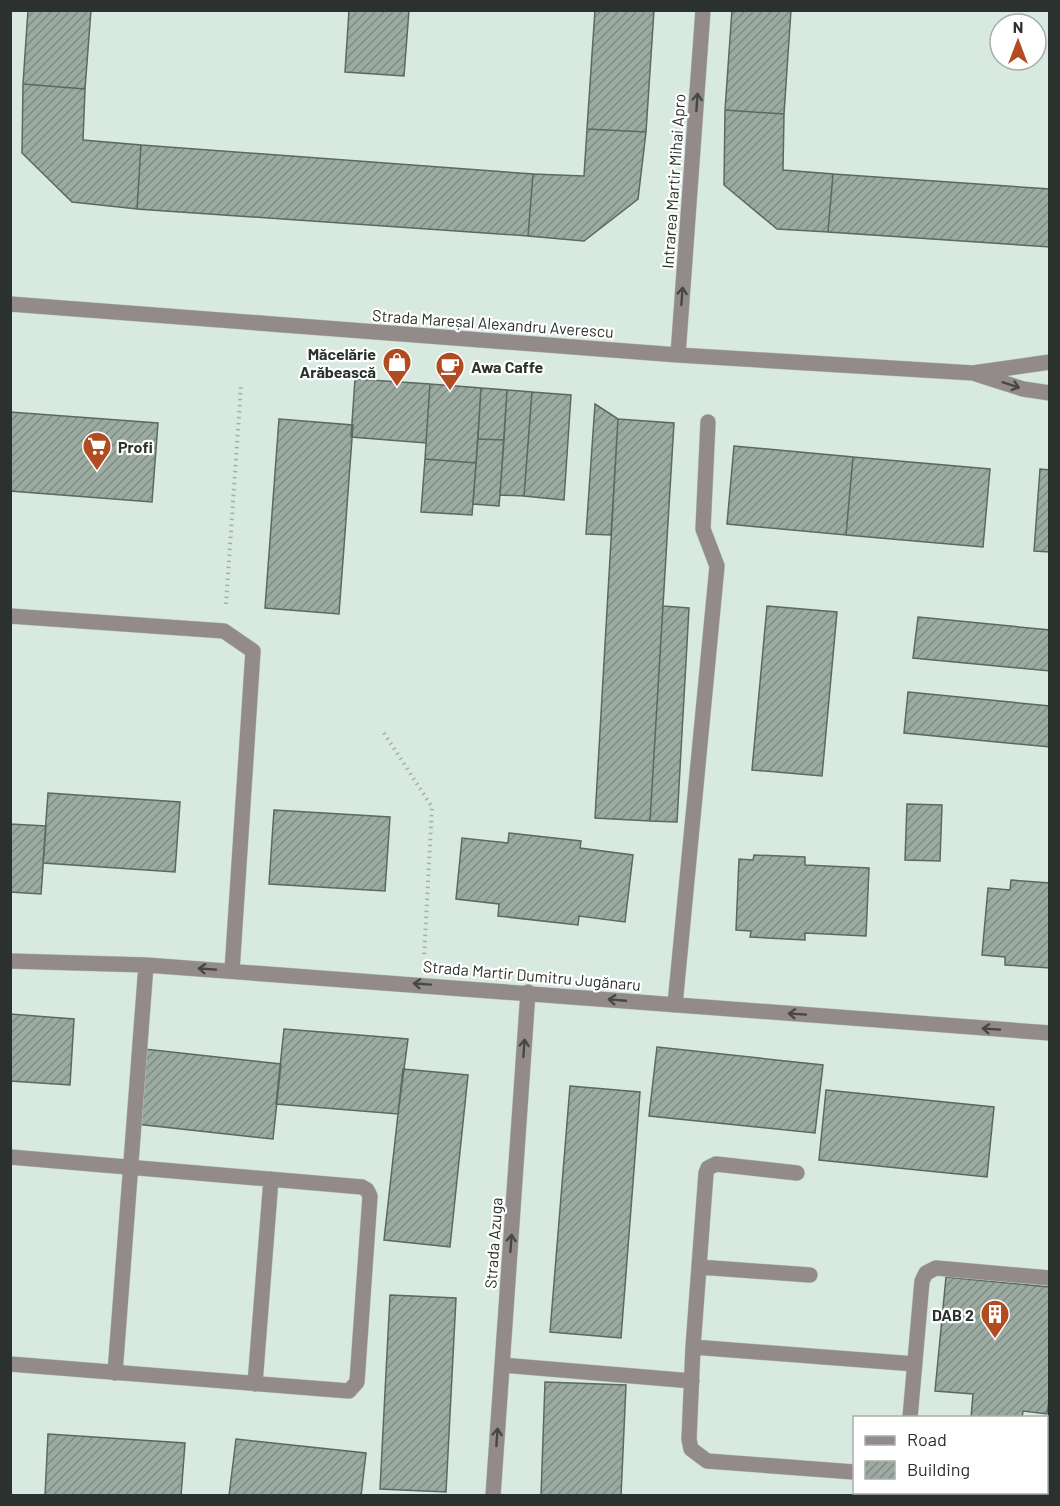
<svg xmlns="http://www.w3.org/2000/svg" width="1060" height="1506" font-family="Barlow,sans-serif">
	<style>
		.building { fill: url(#building-hatch); stroke: #5b6961; stroke-width: 1.5 }
		.lines { fill: none; stroke-linecap: round; stroke-linejoin: round }
		.minor-casing { stroke: #b5c4bc; stroke-width: 16 }
		.path { stroke: #a3b0a9; stroke-width: 4; stroke-dasharray: 1.5 4.5; stroke-linecap: butt }
		.minor { stroke: #938b89; stroke-width: 15 }
		.oneway { stroke: #454845 }
		.labels { text-anchor: middle; dominant-baseline: central; stroke-width: 4.5; stroke-linejoin: round; paint-order: stroke }
		.street-label { font-size: 16px; fill: #2b312e; stroke: #fff }
		.poi-label { font-size: 16px; font-weight: bold; fill: #2b312e; stroke: #fff; text-anchor: end }
	</style>
	<defs>
		<pattern id="building-hatch" width="6" height="6" patternUnits="userSpaceOnUse" patternTransform="scale(1.5)"><rect width="6" height="6" fill="#9baba2"/><path d="M-1 1l2-2M0 6l6-6M5 7l2-2" fill="none" stroke="#7f8c84"/></pattern>
	</defs>
	<rect width="100%" height="100%" fill="#d8e9df"/>
	<!-- building -->
	<path class="building" d="M28,10H91L85,89L23,84Z
		M349,10H409L404,76L345,72Z
		M595,10H654L646,132L587,129Z
		M732,10H791L784,114L725,110Z
		M23,84L85,89L83,140L141,145L137,209L72,202L22,153Z
		M725,110L784,114L783,170L833,174L828,232L777,229L724,185Z
		M587,129L646,132L638,199L584,241L528,236L533,174L584,176Z
		M141,145L533,174L528,236L137,209Z
		M833,174L1050,189V247L828,232Z
		M355,379L430,384L426,443L351,437Z
		M430,384L481,388L476,463L425,459Z
		M481,388L507,390L504,440L478,439Z
		M507,390L532,392L524,496L500,495Z
		M532,392L571,395L564,500L524,496Z
		M595,404L618,419L611,535L586,534Z
		M10,412L158,423L152,502L10,491Z
		M279,419L353,425L339,614L265,608Z
		M618,419L674,423L650,821L595,818Z
		M478,439L504,440L499,506L473,504Z
		M734,446L853,457L846,535L727,524Z
		M853,457L990,469L983,547L846,535Z
		M425,459L476,463L472,515L421,512Z
		M1040,469L1050,470V552L1034,551Z
		M663,606L689,608L677,822L650,821Z
		M767,606L837,612L822,776L752,770Z
		M918,617L1050,630V671L913,658Z
		M908,692L1050,706V747L904,733Z
		M48,793L180,802L175,872L43,863Z
		M907,804L942,805L940,861L905,860Z
		M274,810L390,817L385,891L269,884Z
		M10,824L46,826L41,894L10,892Z
		M509,833L581,841L580,848L633,855L625,922L579,916L578,925L498,916L499,904L456,899L462,838L508,843Z
		M754,855L805,857V865L869,868L866,936L805,933V940L750,937L751,931L736,930L739,859L753,860Z
		M1011,880L1050,883V968L1005,965V957L982,955L988,888L1010,890Z
		M10,1014L74,1019L70,1085L10,1081Z
		M284,1029L408,1039L398,1114L276,1104Z
		M657,1047L823,1065L815,1133L649,1116Z
		M144,1049L281,1064L273,1139L136,1124Z
		M403,1069L468,1075L450,1247L384,1240Z
		M570,1086L640,1092L621,1338L550,1332Z
		M826,1090L994,1107L987,1177L819,1160Z
		M946,1277L1050,1287V1393L1047,1414L1023,1411L1022,1418H971L973,1394L935,1391Z
		M390,1295L456,1298L446,1492L380,1489Z
		M545,1382L626,1385L621,1496H541Z
		M1046,1432L1050,1433V1483L1046,1482Z
		M48,1434L185,1443L181,1496H45Z
		M236,1439L366,1453L361,1496H229Z"/>
	<g class="lines">
		<!-- minor casing -->
		<g class="minor-casing">
			<path id="minor" d="M10,304L678,355L973,373L1050,362
				M678,355L703,10
				M976,374L1023,389L1050,393
				M10,616L224,631L253,651L232,971
				M10,961L146,965L1050,1033
				M675,1005L717,566L703,529L708,422
				M10,1157L362,1187L367,1190L370,1196L357,1382L349,1391L10,1364
				M797,1173L716,1164L708,1168L706,1173L693,1347L689,1439L691,1449L707,1461L854,1472
				M699,1267L810,1275
				M693,1347L915,1364
				M502,1365L692,1381
				M115,1373L146,965
				M255,1384L271,1179
				M910,1418L922,1281L926,1273L936,1268L1050,1278
				M1046,1488L1050,1489
				M493,1496L528,992"/>
		</g>
		<!-- path -->
		<path class="path" d="M226,604L241,386
			M384,733L432,807L424,958"/>
		<!-- minor -->
		<use href="#minor" class="minor"/>
	</g>
	<!-- one-way arrows -->
	<defs><path id="oneway-shaft" d="M-6 0H5M1.5-3L5.5 0L1.5 3" fill="none" stroke-width="1.6" stroke-linecap="round" stroke-linejoin="round" transform="scale(1.5)"/></defs>
	<g class="oneway">
		<use href="#oneway-shaft" transform="translate(697 102) rotate(-86)"/>
		<use href="#oneway-shaft" transform="translate(682 296) rotate(-86)"/>
		<use href="#oneway-shaft" transform="translate(1011 385) rotate(18)"/>
		<use href="#oneway-shaft" transform="translate(207 969) rotate(-176)"/>
		<use href="#oneway-shaft" transform="translate(422 984) rotate(-176)"/>
		<use href="#oneway-shaft" transform="translate(617 1000) rotate(-175)"/>
		<use href="#oneway-shaft" transform="translate(797 1014) rotate(-176)"/>
		<use href="#oneway-shaft" transform="translate(991 1029) rotate(-176)"/>
		<use href="#oneway-shaft" transform="translate(524 1048) rotate(-86)"/>
		<use href="#oneway-shaft" transform="translate(511 1243) rotate(-86)"/>
		<use href="#oneway-shaft" transform="translate(497 1437) rotate(-86)"/>
	</g>
	<!-- icons -->
	<defs>
		<g id="shop-pin" transform="scale(1.5)"><path d="M0 17L-7.5 6A9.5 9.5 0 1 1 7.5 6Z" fill="#b14b21" stroke="#fff"/><path d="M-5-2.5h2.3a2.7 3.5 0 0 1 5.4 0H5L5.5 6h-11ZM-1.5-2.5h3a1.5 2.3 0 0 0-3 0Z" fill="#fff"/></g>
		<g id="cafe-pin" transform="scale(1.5)"><path d="M0 17L-7.5 6A9.5 9.5 0 1 1 7.5 6Z" fill="#b14b21" stroke="#fff"/><path d="M-5.5-4.5H6V0H3Q3 3.5 0 3.5H-2.5Q-5.5 3.5-5.5 0ZM3-3.2v2h1.7v-2ZM-6 4.5H4V6H-6Z" fill="#fff"/></g>
		<g id="supermarket-pin" transform="scale(1.5)"><path d="M0 17L-7.5 6A9.5 9.5 0 1 1 7.5 6Z" fill="#b14b21" stroke="#fff"/><path d="M-6-5.5h2.5l.6 2H6L4.5 2H-2.5L-4.4-4H-6ZM-1.5 3.2a1.3 1.3 0 1 0 .1 0ZM3 3.2a1.3 1.3 0 1 0 .1 0Z" fill="#fff"/></g>
		<g id="building-pin" transform="scale(1.5)"><path d="M0 17L-7.5 6A9.5 9.5 0 1 1 7.5 6Z" fill="#b14b21" stroke="#fff"/><path d="M-4-6H4V6H1V3H-1V6H-4ZM-2.5-4.3h1.7v1.8h-1.7ZM.8-4.3h1.7v1.8H.8ZM-2.5-1h1.7V.8h-1.7ZM.8-1h1.7V.8H.8Z" fill="#fff"/></g>
	</defs>
	<g fill-rule="evenodd">
		<use href="#shop-pin" x="397" y="362"/>
		<use href="#cafe-pin" x="450" y="366"/>
		<use href="#supermarket-pin" x="97" y="446"/>
		<use href="#building-pin" x="995" y="1314"/>
	</g>
	<g class="labels">
		<!-- street labels -->
		<g class="street-label">
			<text transform="translate(673 181) rotate(-86)">Intrarea Martir Mihai Apro</text>
			<text transform="translate(493 323) rotate(4)">Strada Mareșal Alexandru Averescu</text>
			<text transform="translate(532 975) rotate(5)">Strada Martir Dumitru Jugănaru</text>
			<text transform="translate(493 1243) rotate(-86)">Strada Azuga</text>
		</g>
		<!-- poi labels -->
		<g class="poi-label">
			<text x="376" y="353">Măcelărie<tspan x="376" dy="18">Arăbească</tspan></text>
			<text x="471" y="366" text-anchor="start">Awa Caffe</text>
			<text x="118" y="446" text-anchor="start">Profi</text>
			<text x="974" y="1314">DAB 2</text>
		</g>
	</g>
	<!-- border -->
	<rect width="1060" height="1506" fill="none" stroke="#2b312e" stroke-width="24"/>
	<!-- legend -->
	<rect x="853" y="1416" width="195" height="78" fill="#ffffff" stroke="#aaadab" stroke-width="1.5"/>
	<rect x="865" y="1436" width="30" height="9" fill="#938b89" stroke="#aaadab" stroke-width="1.5"/>
	<text x="907" y="1446" font-size="18" fill="#2b312e">Road</text>
	<rect x="865" y="1461" width="30" height="18" fill="url(#building-hatch)" stroke="#aaadab" stroke-width="1.5"/>
	<text x="907" y="1476" font-size="18" fill="#2b312e">Building</text>
	<!-- north arrow -->
	<g transform="translate(1018 42)"><circle r="28" fill="#ffffff" stroke="#aaadab" stroke-width="1.5"/>
	<path d="M0-4.5L10 22L0 15L-10 22Z" fill="#b14b21"/>
	<text y="-9" font-size="16" font-weight="bold" text-anchor="middle" fill="#2b312e">N</text>
	</g>
</svg>
